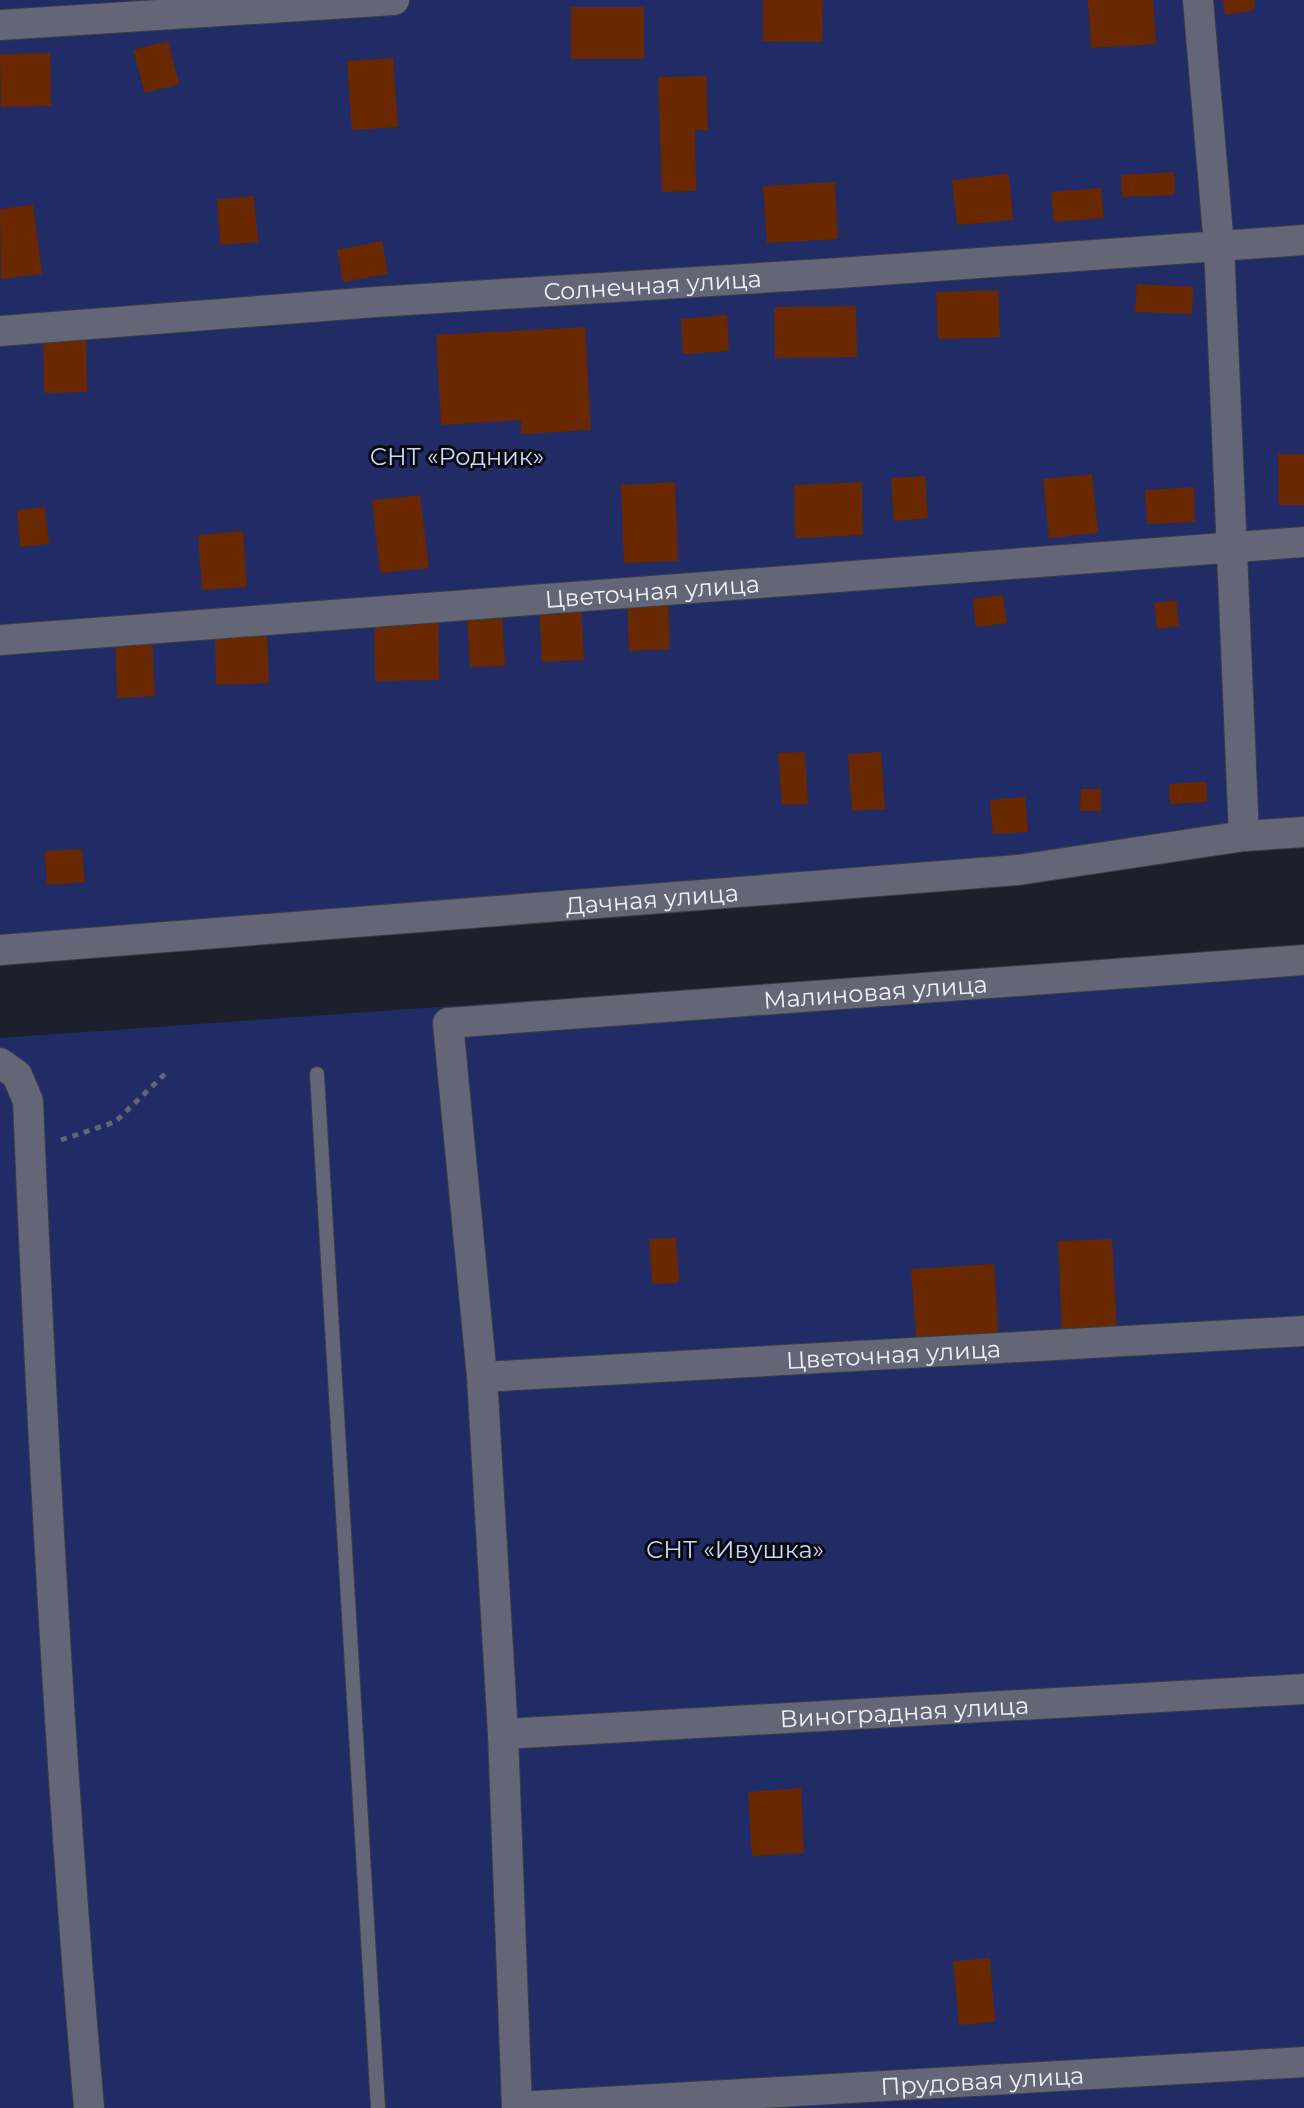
<svg xmlns="http://www.w3.org/2000/svg" width="1304" height="2108" font-family="Montserrat,sans-serif">
	<style>
		.green { fill: #212c66 }
		.building { fill: #692800 }
		.lines { fill: none; stroke-linecap: round; stroke-linejoin: round }
		.lane-casing { stroke: #3a3c47; stroke-width: 16 }
		.street-casing { stroke: #3a3c47; stroke-width: 32 }
		.path { stroke: #636672; stroke-width: 5; stroke-dasharray: 6 6; stroke-linecap: butt }
		.lane { stroke: #626676; stroke-width: 14 }
		.street { stroke: #626676; stroke-width: 30 }
		.labels { text-anchor: middle; dominant-baseline: central; stroke-width: 6; stroke-linejoin: round; paint-order: stroke }
		.street-label { font-size: 24px; fill: #eef1fa; stroke: #080a0f }
		.park-label { font-size: 24px; fill: #ccd8fe; stroke: #080a0f }
	</style>
	<rect width="100%" height="100%" fill="#1c202d"/>
	<!-- green -->
	<path class="green" d="M0,0H1304V847L0,950Z
		M1304,946V2108H0V1038Z"/>
	<!-- building -->
	<path class="building" d="M763,0H823L822,42L763,41Z
		M1088,0H1153L1156,44L1091,48Z
		M1223,0H1254L1255,10L1225,15Z
		M571,7H644V59H571Z
		M168,41L179,84L145,93L133,50Z
		M50,53L51,106L1,107L0,54Z
		M393,58L398,127L352,130L347,61Z
		M706,76L708,130H695L696,191L662,192L658,77Z
		M1174,172L1175,195L1122,197L1121,175Z
		M1009,174L1013,220L957,225L952,180Z
		M835,182L838,239L767,243L763,186Z
		M1101,188L1104,218L1054,222L1051,192Z
		M254,196L258,242L220,245L217,199Z
		M33,205L42,274L1,279L0,209Z
		M382,241L388,274L343,282L337,250Z
		M1137,284L1193,287L1192,314L1135,312Z
		M998,290L1000,337L938,339L936,292Z
		M856,306L857,357L775,358L774,307Z
		M727,315L729,351L683,354L681,319Z
		M585,327L591,430L521,434V420L441,425L436,335Z
		M86,340L87,392L44,393L43,341Z
		M1278,454H1304V505H1279Z
		M1092,474L1098,533L1049,538L1043,479Z
		M925,476L928,518L894,521L891,478Z
		M675,482L678,561L624,563L621,485Z
		M862,482L863,535L795,538L794,485Z
		M1194,487L1195,522L1147,524L1145,490Z
		M420,495L429,568L380,573L372,500Z
		M45,507L49,544L20,547L17,510Z
		M243,531L247,587L202,590L198,535Z
		M1003,595L1007,623L976,627L973,599Z
		M668,598L670,649L629,651L627,600Z
		M1176,600L1179,626L1157,629L1154,603Z
		M581,605L584,660L542,662L539,606Z
		M438,614L439,680L375,681L374,615Z
		M502,615L505,666L470,667L467,617Z
		M267,633L269,683L216,685L215,635Z
		M152,635L155,696L117,698L115,637Z
		M805,752L808,804L782,805L778,753Z
		M881,752L885,809L852,811L848,754Z
		M1206,782L1207,802L1170,804L1169,784Z
		M1081,789H1101V811H1080Z
		M1025,797L1028,832L993,834L990,800Z
		M82,849L85,882L47,885L45,851Z
		M676,1238L679,1283L652,1284L649,1239Z
		M1112,1239L1117,1330L1062,1333L1058,1241Z
		M994,1264L999,1342L917,1348L911,1269Z
		M801,1788L804,1853L752,1856L748,1792Z
		M990,1958L995,2022L959,2025L953,1961Z"/>
	<g class="lines">
		<!-- lane casing -->
		<g class="lane-casing">
			<path id="lane" d="M317,1074L378,2108"/>
		</g>
		<!-- street casing -->
		<g class="street-casing">
			<g id="street">
				<path d="M1198,0L1219,246L1244,836"/>
				<path d="M0,25L394,0"/>
				<path id="s1" d="M0,331L375,302L839,273L1304,240"/>
				<path id="s2" d="M0,640L1304,542"/>
				<path id="s3" d="M0,950L1018,870L1244,836L1304,832"/>
				<path d="M0,1063L17,1075L28,1101C42,1437 60,1773 89,2108"/>
				<path id="s4" d="M482,1377L1304,1331"/>
				<path id="s5" d="M503,1734L1304,1689"/>
				<path id="s6" d="M517,2107L1304,2062"/>
				<path id="s7" d="M517,2108L503,1734L482,1377L448,1023L1304,960"/>
			</g>
		</g>
		<!-- path -->
		<path class="path" d="M61,1140L115,1122L165,1074"/>
		<!-- lane -->
		<use href="#lane" class="lane"/>
		<!-- street -->
		<use href="#street" class="street"/>
	</g>
	<g class="labels">
		<!-- street labels -->
		<g class="street-label">
			<text stroke="none"><textPath href="#s1" startOffset="654">Солнечная улица</textPath></text>
			<text stroke="none"><textPath href="#s2" startOffset="654">Цветочная улица</textPath></text>
			<text stroke="none"><textPath href="#s3" startOffset="654">Дачная улица</textPath></text>
			<text stroke="none"><textPath href="#s7" startOffset="1516">Малиновая улица</textPath></text>
			<text stroke="none"><textPath href="#s4" startOffset="412">Цветочная улица</textPath></text>
			<text stroke="none"><textPath href="#s5" startOffset="402">Виноградная улица</textPath></text>
			<text stroke="none"><textPath href="#s6" startOffset="466">Прудовая улица</textPath></text>
		</g>
		<!-- park labels -->
		<g class="park-label">
			<text x="457" y="456">СНТ «Родник»</text>
			<text x="735" y="1549">СНТ «Ивушка»</text>
		</g>
	</g>
</svg>
